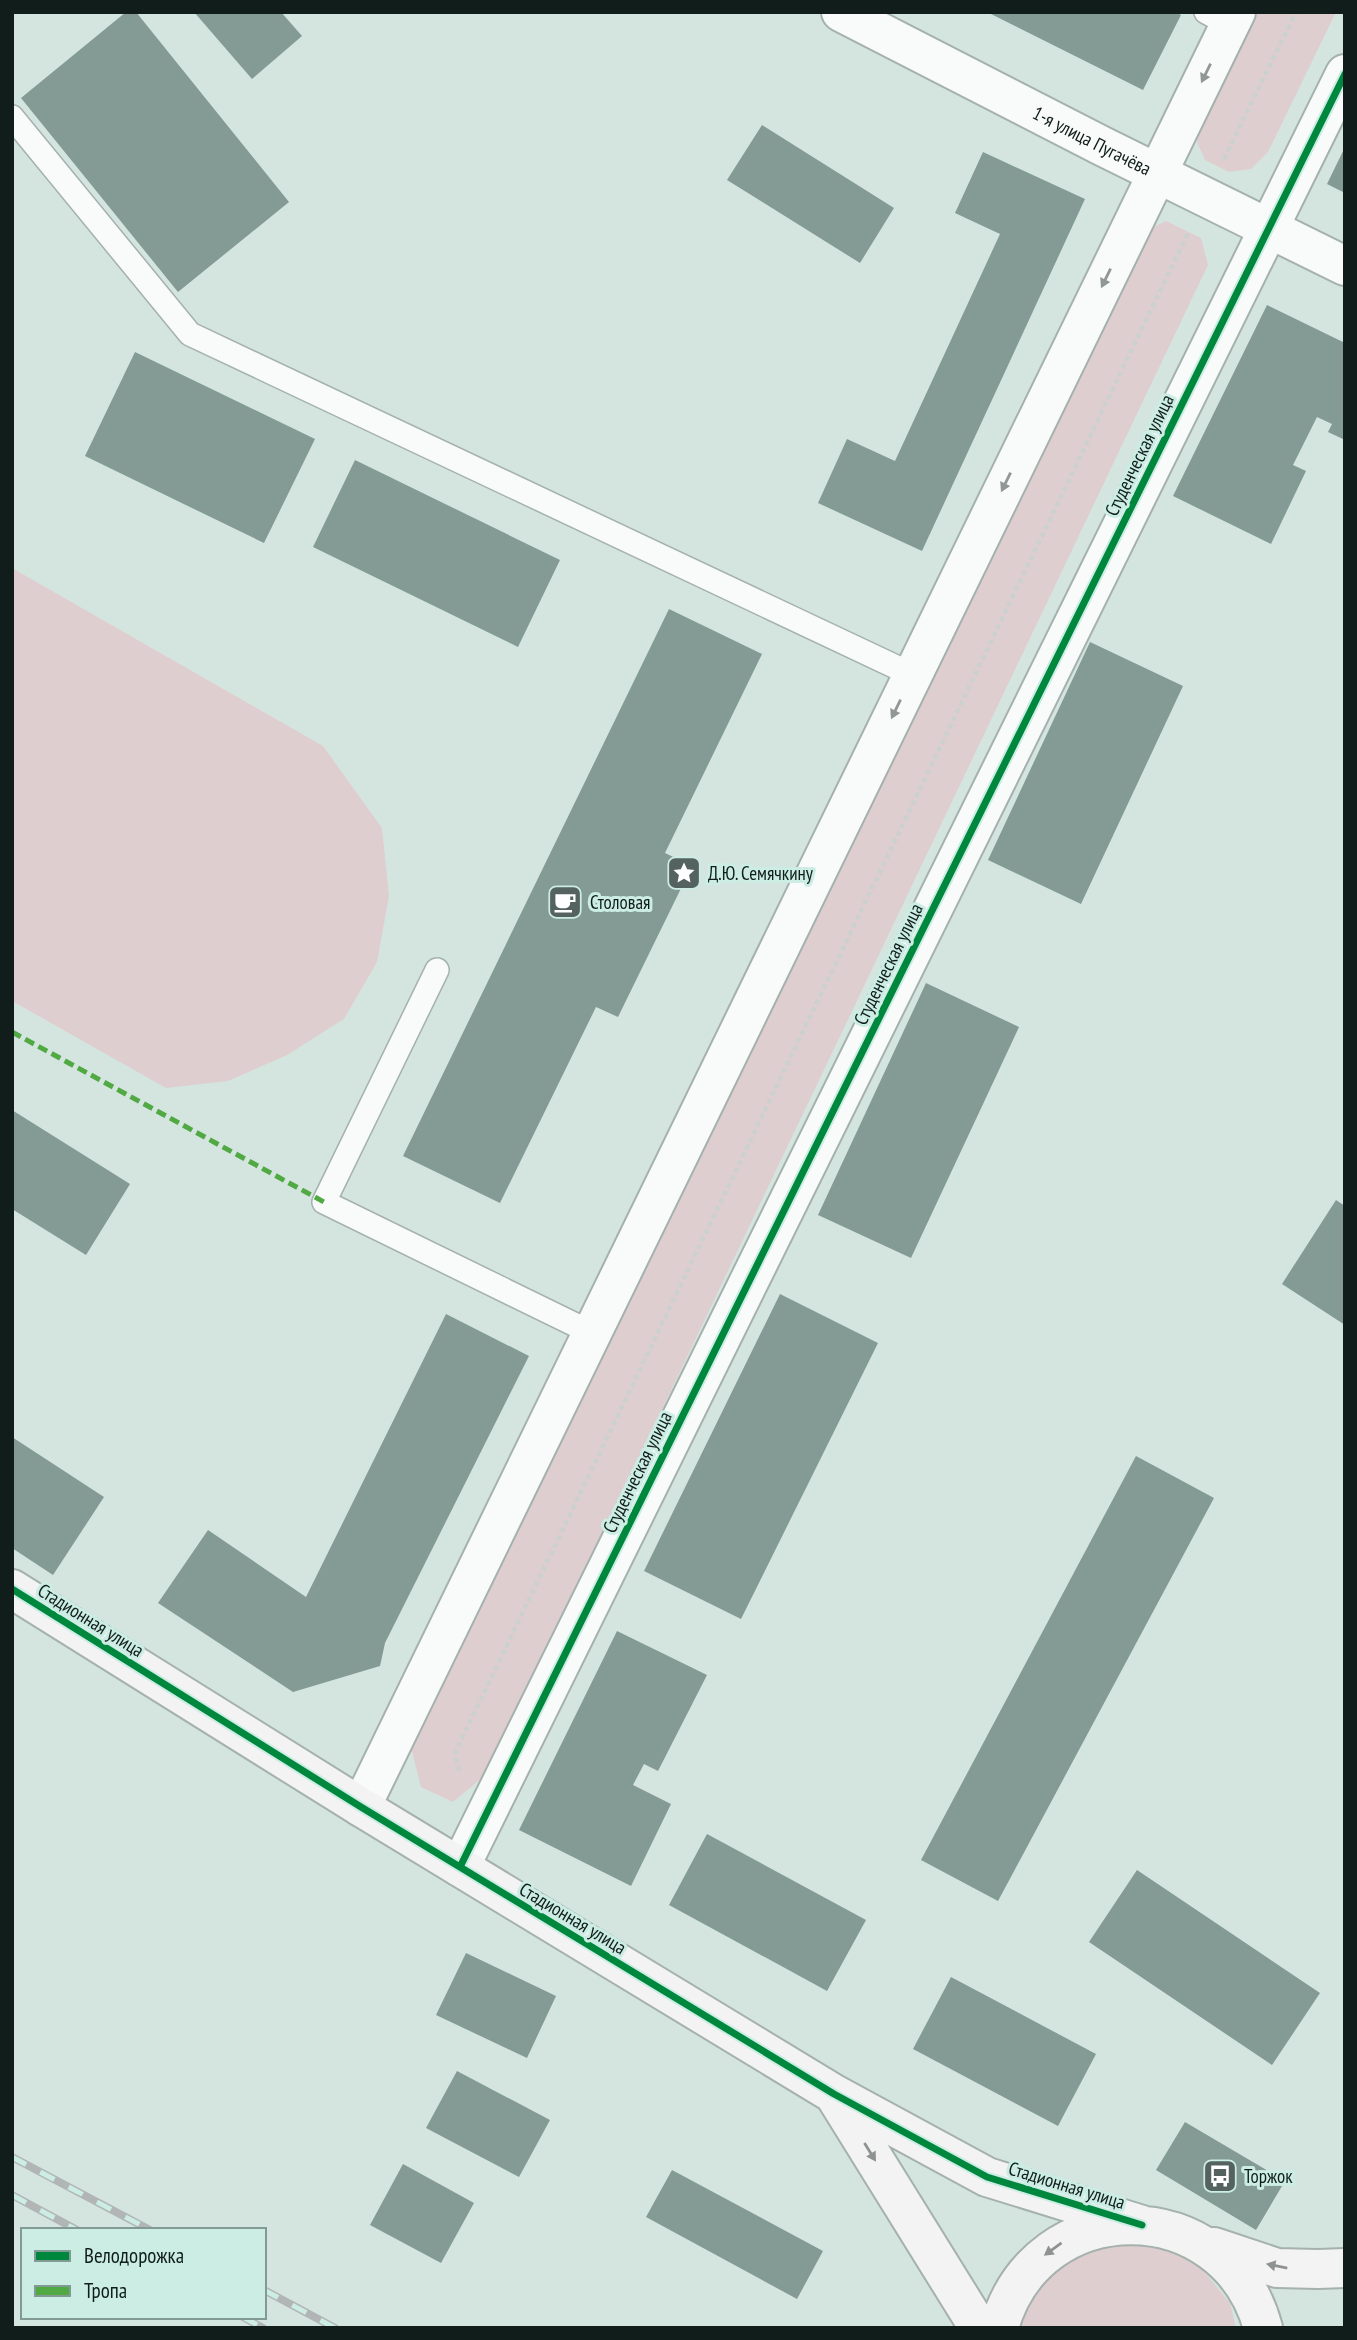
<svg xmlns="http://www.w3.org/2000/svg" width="1357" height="2340" font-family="'PT Sans Narrow',sans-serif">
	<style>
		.green { fill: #dfcecf }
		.building { fill: #839a95 }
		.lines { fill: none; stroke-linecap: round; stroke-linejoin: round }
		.lane-casing { stroke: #a4b1ad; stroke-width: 26 }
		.street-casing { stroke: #a4b1ad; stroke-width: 42 }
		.secondary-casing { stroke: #a4b1ad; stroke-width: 42 }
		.path { stroke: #ccd1d0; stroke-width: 4.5; stroke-dasharray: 5 3.5; stroke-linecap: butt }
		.lane { stroke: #f9fbfa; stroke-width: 23 }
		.street { stroke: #f9fbfa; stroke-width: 38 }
		.secondary { stroke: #f4f3f3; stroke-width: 38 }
		.rail-casing { stroke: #b1b5b5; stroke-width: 8 }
		.rail { stroke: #ccede4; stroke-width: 5; stroke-dasharray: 16; stroke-linecap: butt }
		.quiet { stroke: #51a943; stroke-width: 5; stroke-dasharray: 10 5; stroke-linecap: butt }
		.cycleway-casing { stroke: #ccede4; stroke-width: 11 }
		.cycleway { stroke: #00873e; stroke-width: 7 }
		.oneway { fill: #919796 }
		.oneway2 { fill: #8e9392 }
		.labels { text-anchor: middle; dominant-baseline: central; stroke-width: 6; stroke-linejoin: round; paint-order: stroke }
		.street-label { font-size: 19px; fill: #111d1b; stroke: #ccede4 }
		.poi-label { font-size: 19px; fill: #111d1b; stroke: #ccede4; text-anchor: start }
	</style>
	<rect width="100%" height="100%" fill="#d4e5e0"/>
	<!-- green -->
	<path class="green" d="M1252,12H1336L1268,152L1251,169L1229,172L1205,160L1197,142L1203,114Z
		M1166,221L1201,238L1208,265L489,1772L453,1802L421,1787L409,1740L1140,233Z
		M12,568L323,746L382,828L389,896L377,962L344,1019L287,1055L228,1081L166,1088L12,1001Z
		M1098,2242H1150L1197,2263L1230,2303L1236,2328H1016L1021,2306L1053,2265Z"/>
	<!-- building -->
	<path class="building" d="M126,12H136L289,202L178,292L21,98Z
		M194,12H281L302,36L252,79Z
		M987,12H1176L1181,15L1143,90Z
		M762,125L894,208L860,263L727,180Z
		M1345,147V193L1327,184Z
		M983,152L1085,199L922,551L818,503L847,439L895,461L1000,234L955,213Z
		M1267,305L1345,343V440L1328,432L1332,424L1317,417L1293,465L1306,471L1271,544L1173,496Z
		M135,352L315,439L264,543L85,456Z
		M355,460L560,560L518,647L313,547Z
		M669,609L762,654L665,853L692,866L618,1017L596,1007L500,1203L403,1156Z
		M1090,642L1183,686L1081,904L988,860Z
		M926,983L1019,1027L911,1258L818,1215Z
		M12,1110L130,1184L86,1255L12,1209Z
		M1336,1200L1345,1206V1325L1282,1284Z
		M780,1294L878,1343L741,1619L644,1571Z
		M446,1314L529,1356L385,1643L380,1666L293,1692L158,1603L208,1530L306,1597Z
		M12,1437L104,1497L53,1575L12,1548Z
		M1136,1456L1214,1498L998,1901L921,1860Z
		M617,1631L707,1675L658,1771L644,1764L633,1785L671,1804L631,1886L519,1830Z
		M707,1834L866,1920L827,1991L669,1905Z
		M1137,1870L1320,1993L1272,2065L1089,1942Z
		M466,1953L556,1996L527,2058L436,2015Z
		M951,1977L1096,2054L1058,2126L913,2049Z
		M457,2071L550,2120L519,2177L426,2128Z
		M1185,2122L1285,2181L1256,2230L1156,2170Z
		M403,2164L474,2203L441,2263L370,2225Z
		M672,2170L823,2251L797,2299L646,2217Z"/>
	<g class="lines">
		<!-- lane casing -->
		<g class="lane-casing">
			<path id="lane" d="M1206,12L1230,25
				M12,117L190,334L913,675
				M437,970L324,1202L592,1333"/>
		</g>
		<!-- street casing -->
		<g class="street-casing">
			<g id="street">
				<path id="s1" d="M841,12L1102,146L1345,266"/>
				<path d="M361,1807L1236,12"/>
				<path d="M460,1867L1345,74"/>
			</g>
		</g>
		<!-- secondary casing -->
		<g class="secondary-casing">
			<path id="secondary" d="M12,1589L361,1807L834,2094L987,2177L1142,2225
				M835,2096L979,2328
				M1214,2247L1277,2268L1318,2269L1345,2268
				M999,2328C1036,2191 1226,2191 1263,2328"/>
		</g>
		<!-- path -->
		<path class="path" d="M1224,159L1296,12
			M459,1771L455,1753L1188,233"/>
		<!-- lane -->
		<use href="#lane" class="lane"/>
		<!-- street -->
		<use href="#street" class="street"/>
		<!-- secondary -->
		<use href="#secondary" class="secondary"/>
		<!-- rail casing -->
		<g class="rail-casing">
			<path id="rail" d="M12,2157L150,2230
				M12,2195L77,2230
				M264,2290L335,2328
				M243,2317L263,2328"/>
		</g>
		<!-- rail -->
		<use href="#rail" class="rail"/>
		<!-- quiet -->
		<path class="quiet" d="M12,1032L324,1202"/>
		<!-- cycleway casing -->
		<g class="cycleway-casing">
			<path id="cycleway" d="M12,1589L361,1807L834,2094L987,2177L1142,2225
				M460,1867L1345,74"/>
		</g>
		<!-- cycleway -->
		<use href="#cycleway" class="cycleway"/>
	</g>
	<!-- one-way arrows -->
	<defs><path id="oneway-solid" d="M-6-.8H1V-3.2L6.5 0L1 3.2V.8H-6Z" transform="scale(1.75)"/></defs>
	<g class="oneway">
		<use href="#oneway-solid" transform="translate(1206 73) rotate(116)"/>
		<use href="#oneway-solid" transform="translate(1106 278) rotate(116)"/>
		<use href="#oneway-solid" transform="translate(1006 482) rotate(116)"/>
		<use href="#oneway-solid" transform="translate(896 709) rotate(116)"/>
	</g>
	<g class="oneway2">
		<use href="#oneway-solid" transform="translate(870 2152) rotate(58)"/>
		<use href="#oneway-solid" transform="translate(1053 2249) rotate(144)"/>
		<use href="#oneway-solid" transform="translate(1277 2266) rotate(-169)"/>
	</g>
	<!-- icons -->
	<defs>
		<g id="sight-square" transform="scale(1.75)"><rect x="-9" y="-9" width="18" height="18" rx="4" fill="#556360" stroke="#ccede4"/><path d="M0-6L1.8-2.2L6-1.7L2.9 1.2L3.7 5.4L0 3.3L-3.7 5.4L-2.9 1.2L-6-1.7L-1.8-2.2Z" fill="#fff"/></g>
		<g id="cafe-square" transform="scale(1.75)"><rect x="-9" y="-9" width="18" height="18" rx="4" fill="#556360" stroke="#ccede4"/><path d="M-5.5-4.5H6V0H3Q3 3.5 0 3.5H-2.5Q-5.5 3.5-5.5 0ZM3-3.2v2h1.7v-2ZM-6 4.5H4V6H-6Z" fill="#fff"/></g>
		<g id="bus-square" transform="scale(1.75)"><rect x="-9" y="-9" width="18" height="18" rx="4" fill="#556360" stroke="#ccede4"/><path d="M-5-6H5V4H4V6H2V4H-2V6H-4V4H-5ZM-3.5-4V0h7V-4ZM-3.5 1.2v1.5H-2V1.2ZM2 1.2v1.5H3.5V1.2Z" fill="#fff"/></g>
	</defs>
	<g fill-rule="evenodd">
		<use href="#sight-square" x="684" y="873"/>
		<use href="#cafe-square" x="565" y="902"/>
		<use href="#bus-square" x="1220" y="2176"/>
	</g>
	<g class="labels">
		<!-- street labels -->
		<g class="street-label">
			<text stroke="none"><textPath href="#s1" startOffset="282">1-я улица Пугачёва</textPath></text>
			<text transform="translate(1139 455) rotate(-64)">Студенческая улица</text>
			<text transform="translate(888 964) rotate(-64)">Студенческая улица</text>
			<text transform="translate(637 1472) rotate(-64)">Студенческая улица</text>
			<text transform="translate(91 1620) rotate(32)">Стадионная улица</text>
			<text transform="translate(573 1918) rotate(31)">Стадионная улица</text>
			<text transform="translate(1067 2185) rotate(17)">Стадионная улица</text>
		</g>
		<!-- poi labels -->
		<g class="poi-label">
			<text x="708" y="873">Д.Ю. Семячкину</text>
			<text x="590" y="902">Столовая</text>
			<text x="1244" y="2176">Торжок</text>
		</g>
	</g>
	<!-- border -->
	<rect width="1357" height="2340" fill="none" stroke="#111d1b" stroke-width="28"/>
	<!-- legend -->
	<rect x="21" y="2228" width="245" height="91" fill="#ccede4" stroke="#819a94" stroke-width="2"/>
	<rect x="35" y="2251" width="35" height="10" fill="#00873e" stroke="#819a94" stroke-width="2"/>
	<text x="84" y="2263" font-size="21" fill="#111d1b">Велодорожка</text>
	<rect x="35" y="2286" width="35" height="10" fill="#51a943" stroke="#819a94" stroke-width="2"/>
	<text x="84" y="2298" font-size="21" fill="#111d1b">Тропа</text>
</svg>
